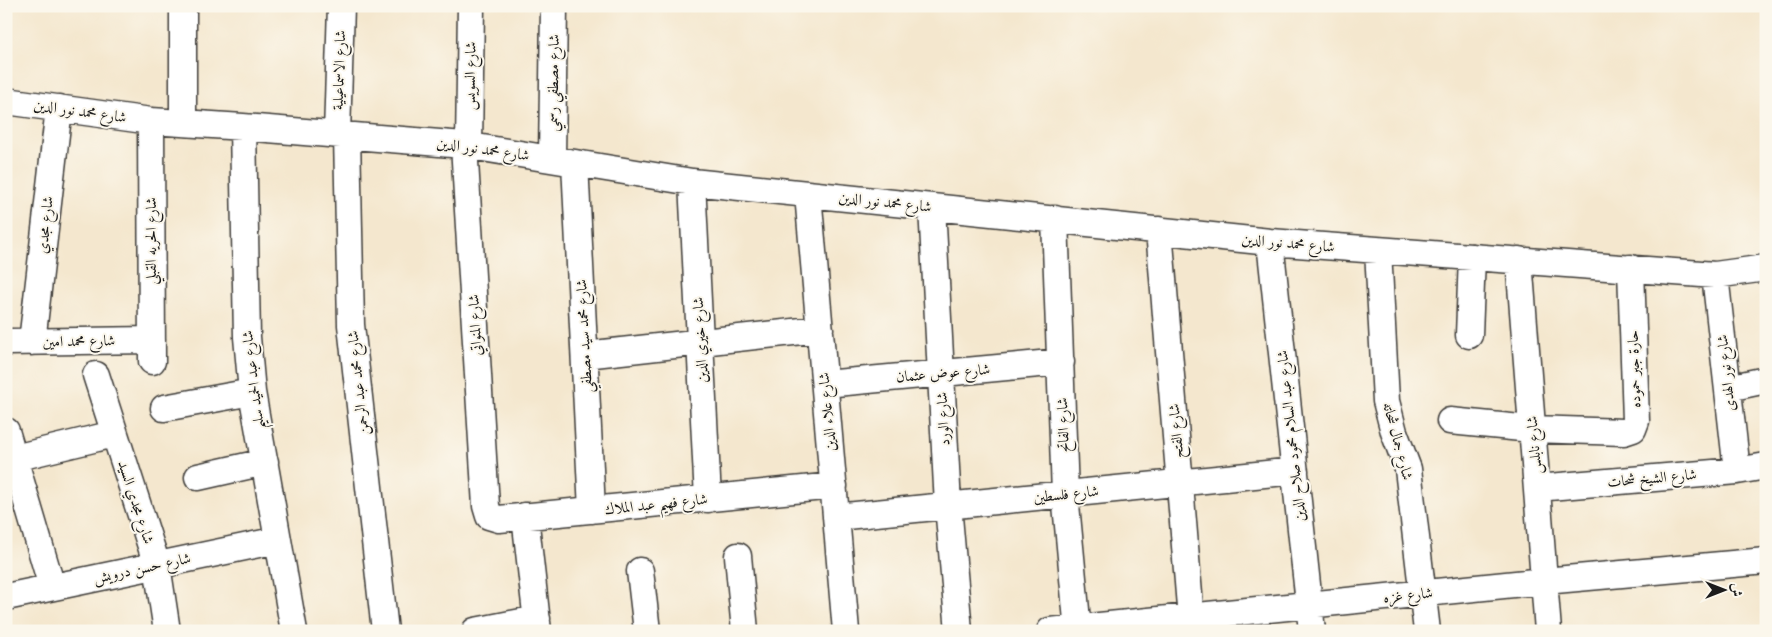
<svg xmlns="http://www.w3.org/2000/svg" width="1772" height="637" font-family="Cardo,Amiri,serif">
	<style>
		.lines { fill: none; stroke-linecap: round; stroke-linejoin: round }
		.minor-casing { stroke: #3c3a37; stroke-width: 29 }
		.minor { stroke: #fff; stroke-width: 26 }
		.labels { text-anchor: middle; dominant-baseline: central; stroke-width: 4; stroke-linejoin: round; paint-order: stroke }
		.street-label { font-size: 15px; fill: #1c1c1c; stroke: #fbf7ec }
	</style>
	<rect width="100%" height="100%" fill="#fbf7ec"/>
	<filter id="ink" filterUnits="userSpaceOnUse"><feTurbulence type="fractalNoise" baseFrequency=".02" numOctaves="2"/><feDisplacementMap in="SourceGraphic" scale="10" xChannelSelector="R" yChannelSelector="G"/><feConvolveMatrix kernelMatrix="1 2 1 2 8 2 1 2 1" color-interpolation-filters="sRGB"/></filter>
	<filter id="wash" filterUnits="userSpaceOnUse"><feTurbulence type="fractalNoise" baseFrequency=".0096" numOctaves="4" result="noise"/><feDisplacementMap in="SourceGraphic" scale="20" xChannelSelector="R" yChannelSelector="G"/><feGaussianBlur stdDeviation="1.12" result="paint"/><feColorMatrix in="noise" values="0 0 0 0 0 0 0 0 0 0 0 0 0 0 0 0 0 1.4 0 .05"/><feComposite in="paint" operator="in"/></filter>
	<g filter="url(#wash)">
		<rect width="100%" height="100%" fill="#f4e7ce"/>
	</g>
	<g filter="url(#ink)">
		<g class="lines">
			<!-- minor casing -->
			<g class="minor-casing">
				<path id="minor" d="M183,6V123
					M6,101L151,121L243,127L464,145L692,182L1270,242L1715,275L1766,268
					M151,121L152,361
					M243,127L247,337L252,392L294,631
					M337,134L341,6
					M347,135L351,325L385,631
					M464,145L486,506L489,516L499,519L834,486
					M469,146L471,6
					M552,159L554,6
					M575,163L592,510
					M692,182L708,499
					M808,194L846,631
					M932,207L948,505L959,631
					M1055,219L1065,494L1078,631
					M1159,230L1192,631
					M1270,242L1312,631
					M1378,250L1386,401L1394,432L1408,469L1427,631
					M1519,260L1548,631
					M1715,275L1737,471
					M1469,335L1472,257
					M6,342L152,340
					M32,342L59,108
					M585,355L820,329
					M96,375L157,565L167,631
					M825,384L1061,362
					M1728,388L1766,380
					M164,408L252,392
					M1450,421L1532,429L1624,432L1633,429L1636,421L1631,268
					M6,431L52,587
					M6,460L114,434
					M198,477L265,462
					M1537,488L1737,471L1766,466
					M525,516L538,631
					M836,517L1295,471
					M738,556L745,631
					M640,571L647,631
					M6,597L278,540
					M475,631L537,619
					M1050,631L1544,581L1766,561"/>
			</g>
			<!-- minor -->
			<use href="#minor" class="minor"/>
		</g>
	</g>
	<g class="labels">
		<!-- street labels -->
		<g class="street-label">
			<text transform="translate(339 70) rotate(-88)">شارع الاسماعيلية</text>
			<text transform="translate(470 76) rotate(-89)">شارع السويس</text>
			<text transform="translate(553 83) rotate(-89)">شارع مصطفي رسمي</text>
			<text transform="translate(80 111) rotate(8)">شارع محمد نور الدين</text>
			<text transform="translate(483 149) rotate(8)">شارع محمد نور الدين</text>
			<text transform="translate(885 202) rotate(6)">شارع محمد نور الدين</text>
			<text transform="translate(45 225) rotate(-84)">شارع مجدي</text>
			<text transform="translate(151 241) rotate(-90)">شارع الحريه القبلي</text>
			<text transform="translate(1288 243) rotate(5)">شارع محمد نور الدين</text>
			<text transform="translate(475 325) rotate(-93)">شارع المنواتي</text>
			<text transform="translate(584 336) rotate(-93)">شارع محمد سيد مصطفي</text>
			<text transform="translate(700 340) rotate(-93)">شارع خيري الدين</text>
			<text transform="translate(79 341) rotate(-1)">شارع محمد امين</text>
			<text transform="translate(1634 369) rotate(-92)">حارة جبر حموده</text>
			<text transform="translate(943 373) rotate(-5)">شارع عوض عثمان</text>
			<text transform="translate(1726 373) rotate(-96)">شارع نور الهدى</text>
			<text transform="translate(253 380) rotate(-97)">شارع عبد الحميد سليم</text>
			<text transform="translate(358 383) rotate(-96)">شارع محمد عبد الرحمن</text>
			<text transform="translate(827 412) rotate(-95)">شارع علاء الدين</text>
			<text transform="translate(943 419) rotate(-93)">شارع الورد</text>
			<text transform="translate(1063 425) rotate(-92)">شارع الفاتح</text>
			<text transform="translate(1176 431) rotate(-95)">شارع الفتح</text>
			<text transform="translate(1291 436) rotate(-96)">شارع عبد السلام محمود صلاح الدين</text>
			<text transform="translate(1398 441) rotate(75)">شارع جمال شحاته</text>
			<text transform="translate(1534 445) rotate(-95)">شارع نابلس</text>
			<text transform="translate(1652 478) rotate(-5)">شارع الشيخ شحات</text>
			<text transform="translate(1066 494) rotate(-6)">شارع فلسطين</text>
			<text transform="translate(136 502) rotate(72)">شارع مجدي السيد</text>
			<text transform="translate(656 504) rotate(-6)">شارع فهيم عبد الملاك</text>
			<text transform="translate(142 568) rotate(-12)">شارع حسن درويش</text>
			<text transform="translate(1408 595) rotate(-6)">شارع غزه</text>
		</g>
	</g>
	<!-- margin -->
	<rect width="1772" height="637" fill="none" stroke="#fbf7ec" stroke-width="25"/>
	<!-- north arrow -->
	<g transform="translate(1724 590) rotate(90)" stroke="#fbf7ec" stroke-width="4" paint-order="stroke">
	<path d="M0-4L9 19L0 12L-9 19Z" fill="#1c1c1c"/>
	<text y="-8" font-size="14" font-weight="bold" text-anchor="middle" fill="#1c1c1c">ش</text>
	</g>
</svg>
